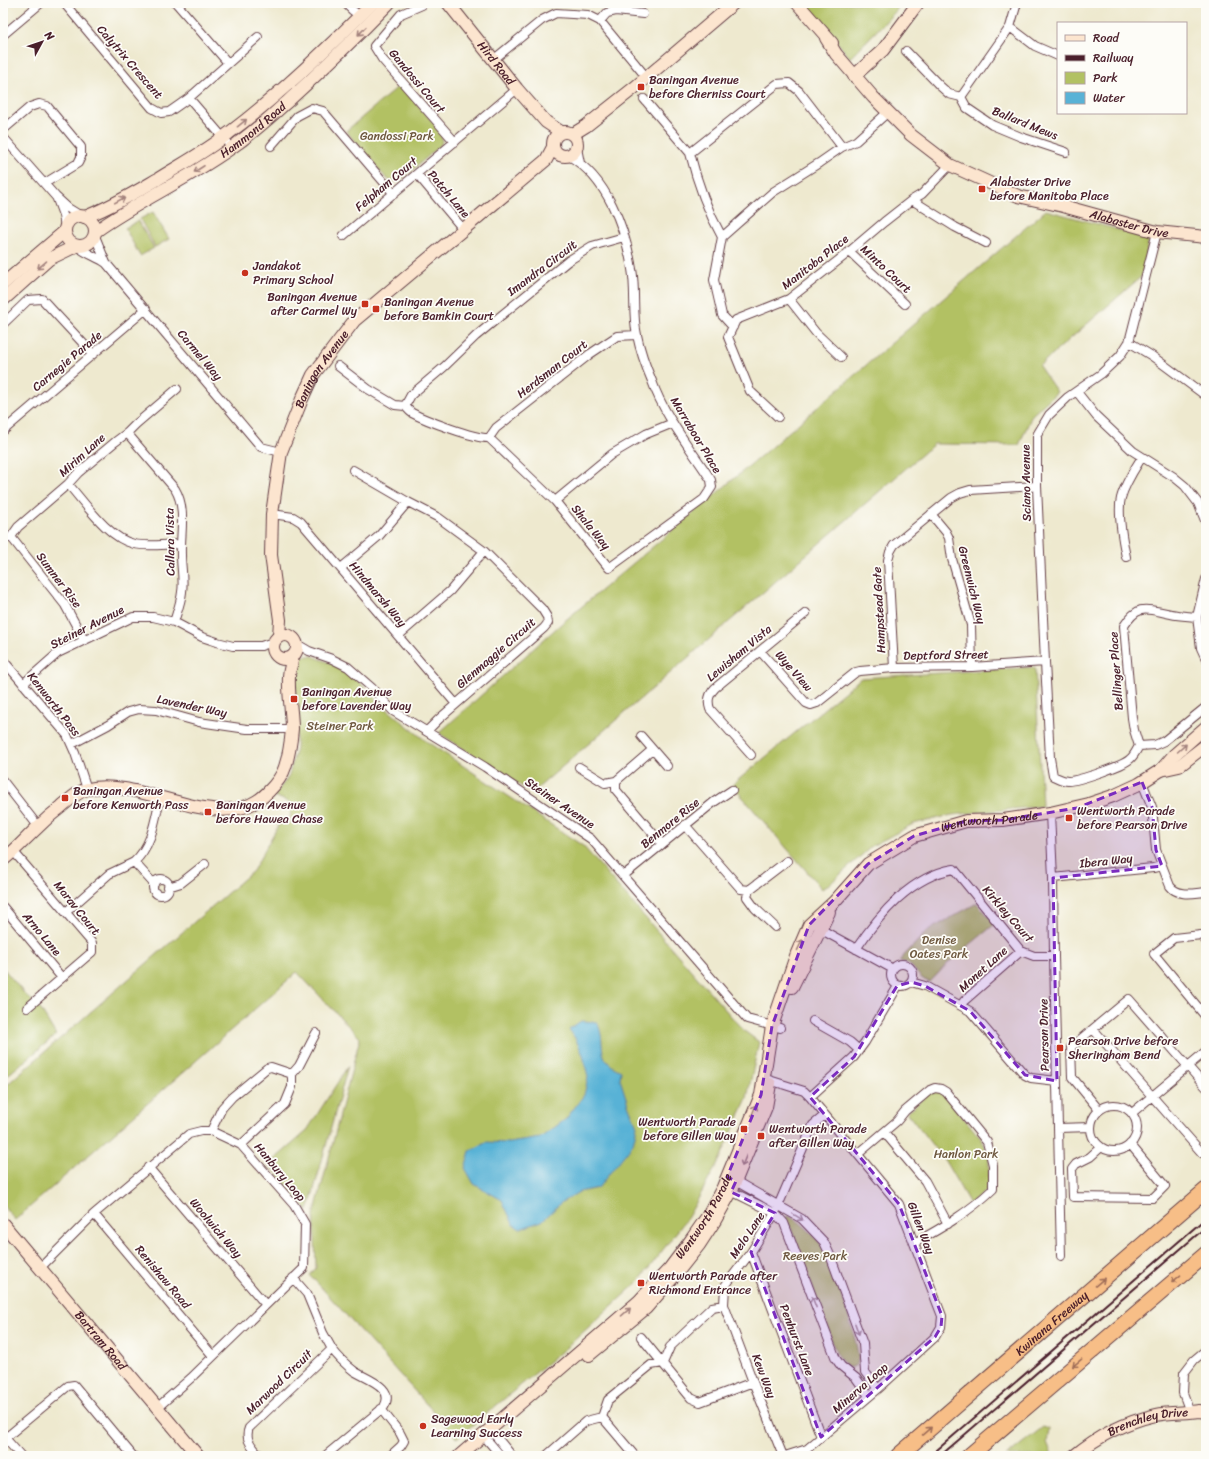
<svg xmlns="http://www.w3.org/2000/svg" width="1209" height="1459" font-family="Sriracha,sans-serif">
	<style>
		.green { fill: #b2c163; stroke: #7e7047 }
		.water { fill: #59b2d6; stroke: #526880 }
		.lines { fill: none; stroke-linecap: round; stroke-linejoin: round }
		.street-casing { stroke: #633d44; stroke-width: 10 }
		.secondary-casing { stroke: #633d44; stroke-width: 14 }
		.highway-casing { stroke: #633d44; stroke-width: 17 }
		.street { stroke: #fff; stroke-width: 8 }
		.secondary { stroke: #fce5cf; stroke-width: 12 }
		.highway { stroke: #f7be87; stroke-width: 15 }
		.rail { stroke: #4a1f2b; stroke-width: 2 }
		.oneway { stroke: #a3827d }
		.oneway2 { stroke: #ae9aa0 }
		.oneway3 { stroke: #a06e59 }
		.marked { fill: #7b2cbf; fill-opacity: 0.2; stroke: #7b2cbf; stroke-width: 3; stroke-dasharray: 8 5; stroke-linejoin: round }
		.poi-dot { fill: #c8321e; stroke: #fdfcf7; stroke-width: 1.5 }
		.labels { text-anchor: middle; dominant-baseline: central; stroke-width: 3.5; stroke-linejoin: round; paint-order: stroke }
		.street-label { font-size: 12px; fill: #4a1f2b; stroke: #fdfcf7 }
		.poi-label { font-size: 12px; fill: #4a1f2b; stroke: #fdfcf7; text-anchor: start }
		.park-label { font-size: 12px; fill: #6e583f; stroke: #fdfcf7 }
	</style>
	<rect width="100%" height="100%" fill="#fdfcf7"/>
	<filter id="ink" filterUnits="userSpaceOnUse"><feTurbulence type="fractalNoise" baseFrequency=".025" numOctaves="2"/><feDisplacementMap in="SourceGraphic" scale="8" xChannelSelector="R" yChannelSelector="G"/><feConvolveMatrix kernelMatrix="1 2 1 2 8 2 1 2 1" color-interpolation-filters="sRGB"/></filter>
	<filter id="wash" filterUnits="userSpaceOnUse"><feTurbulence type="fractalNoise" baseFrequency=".012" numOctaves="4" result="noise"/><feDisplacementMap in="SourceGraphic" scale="16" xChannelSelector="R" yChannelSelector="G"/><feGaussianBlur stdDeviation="0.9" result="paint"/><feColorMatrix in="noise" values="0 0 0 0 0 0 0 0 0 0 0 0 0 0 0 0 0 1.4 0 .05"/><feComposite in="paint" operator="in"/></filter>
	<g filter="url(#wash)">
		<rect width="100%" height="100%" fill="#eee9cf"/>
		<!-- green -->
		<path class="green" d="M805,3H900L896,11L850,58Z
			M400,85L438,128C442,134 443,138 441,145L401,180C395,183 392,182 386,178L346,131Z
			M1046,210L1149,238L1142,276L1039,366L1057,392L1032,415L1019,445L934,444L532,793L439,733L561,624L762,455Z
			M153,212L169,239L155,247L140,219Z
			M138,221L154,248L140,256L125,228Z
			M303,656H312L339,666L355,678L383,706L426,741L583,846L743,1030L759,1042L747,1098L720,1159L688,1217L640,1280L568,1346L457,1438L310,1275L316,1268L314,1215L360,1038L297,972L15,1220L3,1205V1088L253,871L279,824H290L291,803L274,796L289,776L296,748V705L294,663L296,657Z
			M1035,667L1042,806L952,815L913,824L872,846L832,882L822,889L732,785L861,678Z
			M977,903L995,924L950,961L930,982C915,979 917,963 899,961L927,931Z
			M3,968L23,992L41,1010L56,1035L3,1079Z
			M348,1066L308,1211L269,1164L306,1132Z
			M937,1091L944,1094L982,1140L989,1155V1186L987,1190L970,1204L945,1161L907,1113L929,1093Z
			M787,1216C798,1217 819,1240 825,1250C832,1262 861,1349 858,1360C857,1366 853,1368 847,1367L837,1355L792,1230L785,1220Z
			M1043,1427L1049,1429L1047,1443L1052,1456H1006Z"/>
		<!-- water -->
		<path class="water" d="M581,1021L597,1022C608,1045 593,1058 621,1071L620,1079L629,1107L637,1126L633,1144L598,1188L579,1192L562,1202L542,1221L520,1229L513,1224L502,1200L474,1184L465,1168L470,1151L487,1142L509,1143L540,1138L566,1119L584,1095L588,1077L583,1055L575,1038L569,1029Z"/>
	</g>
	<g filter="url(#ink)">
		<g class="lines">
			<!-- street casing -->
			<g class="street-casing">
				<path id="street" d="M64,3L152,108L161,113L169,112L189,98L258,37
					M176,3L228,63
					M345,3L352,10L360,16
					M422,5L401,14L374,46L382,59L455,142
					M600,21L607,13L616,11L643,14
					M1010,27L1035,46L1058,56
					M3,35L41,3
					M906,51L940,86L949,94L961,97L967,108L992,125L1021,137L1066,152
					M493,60L542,20L556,13L588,15L600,21L647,78
					M961,97L1010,27L1017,3
					M189,98L226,141
					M644,99L690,153
					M3,130L30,107L39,104L47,106L81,147V157L78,163L45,183
					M3,137L56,197L68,208L81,216
					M271,146L297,116L312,108L323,111L394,194
					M842,147L799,91L789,83L777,84L690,153C697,182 707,210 722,237L773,192L819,163L842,147L856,141L888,112
					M577,148L580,163
					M417,174L463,229
					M57,199L63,215L65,227
					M912,200L955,227L986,243
					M1157,232L1129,342L1120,356L1101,374L1068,397L1049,415L1037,435V486L1045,662L1050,758L1053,776C1058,778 1063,781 1068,781C1078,781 1123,766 1130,759C1134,756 1136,751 1139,746L1155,745L1164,741L1206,707
					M95,236L106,263
					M343,236L517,89
					M624,237L592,246L568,261L476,336L444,367L411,395L405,406C407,408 409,411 412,413C425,420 475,439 489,438L555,501L612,454L646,434L673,423
					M722,237L714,280L722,315L733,327
					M78,247C87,254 97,257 106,263L261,447L281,452
					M849,251L905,304
					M789,299L816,333L841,357
					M3,324L28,300L42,299L93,354
					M1129,342L1152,356L1206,396
					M338,366L368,389L395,405L405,406
					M1077,392L1096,416L1133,451L1174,477L1185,486L1198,503L1206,523
					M778,417L750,391L728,337L736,320L789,299L844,256L884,222L912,200L922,194L950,165
					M3,431L146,309
					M127,433L175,489C187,509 180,533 181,555C181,567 184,580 182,592C181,602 177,612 174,622
					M489,438L496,428L590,354L617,336L637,335
					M353,470L408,502
					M68,484C85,503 108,538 134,544C148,547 166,544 180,544
					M555,501L609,568L704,499L712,487L711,480C691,449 664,416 652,381C646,367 640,350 637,335C632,314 636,290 632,269C625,227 607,178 569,156
					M272,514L293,517L301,522L456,704
					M931,514L946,532L949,538L952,559L971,625L972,667
					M11,537L65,605L84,640
					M3,539L11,537L18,527L68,484L78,473L115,442L127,433L136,424L177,389
					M1126,557C1123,542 1117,513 1121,498C1125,483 1134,470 1142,457
					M341,568L379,536L408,502L439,518L484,551L542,609L547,617L548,623L544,628L439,719L427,731
					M1206,579L1197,617L1201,648L1206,659
					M398,636L450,591L484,551
					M297,644L309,651L332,659L348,667L372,688L393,711L485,767L591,839L747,1019L780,1028
					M760,651L806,703L811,705L817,703L856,672L860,671L894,668L972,667L1045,662
					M3,660L67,735L75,753L87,789
					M894,668L888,560L890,552L894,545L951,498L960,493L970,490L1037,486
					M23,684L58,653L133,617H153L174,622L202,637L217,642L233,646H261L273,642
					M641,736L667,766
					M72,744L108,725L128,712L139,709L156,710L199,722L247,729H292
					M1139,746L1134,730L1132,718L1124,626C1139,602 1148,610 1171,614C1180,616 1188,616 1197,617
					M652,750L616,781V790L662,844
					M751,755L710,709C707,700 709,694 715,688L806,613
					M579,767L605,783L616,781
					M3,781L38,826
					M1142,782L1152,807L1156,850L1170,886C1178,897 1194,893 1206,892
					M1050,813L1053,878L1054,956L1061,1256
					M685,825L741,889L749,890L787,861
					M14,852L92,943V952L27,1008
					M134,862C152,846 155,820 160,798
					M623,876L714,802L732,790
					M1053,878L1153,868L1162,866
					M153 887a8 8 0 1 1 16 0a8 8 0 1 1-16 0Z
					M168,887L181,883L205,864
					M749,890L747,897L755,908L775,927
					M3,907L62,978
					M66,912L109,874L134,862L154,884
					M820,929L893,969
					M1206,941L1201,935L1174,938L1154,954L1206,1017
					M856,949C879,915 911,876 954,869L1021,951L1034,956H1054
					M891 975a11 11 0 1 1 22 0a11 11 0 1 1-22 0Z
					M911,982L925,986L970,1011L1025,1075L1031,1078L1057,1081
					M961,1006L964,1001L1021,951
					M813,1021L850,1042L859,1050
					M1093,1029L1202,1153L1206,1150
					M766,1079L804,1091L810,1097L899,1204L942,1316L941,1327L935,1337L878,1389L807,1449L785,1456
					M810,1097L854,1057L865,1042L898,986
					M1091 1128a23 23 0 1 1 46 0a23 23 0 1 1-46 0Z
					M1099,1110L1072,1077L1071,1047L1129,999L1206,1087
					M1132,1113L1206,1051
					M1058,1128L1091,1127
					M211,1131L222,1108L232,1097L267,1068L271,1067L292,1074
					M884,1132L925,1181L948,1224
					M241,1145L285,1104L292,1087V1074L299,1066L316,1033
					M1101,1147L1090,1157L1076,1164L1072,1169L1073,1197L1153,1198L1165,1186L1130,1144
					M858,1154L897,1121L905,1111L930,1090L935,1088L941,1089L946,1092L987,1142L993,1165V1189C969,1212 942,1228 914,1243
					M148,1167L266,1305
					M732,1179L802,1219L824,1242L830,1255L863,1344L865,1372L878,1389
					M727,1189L775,1213L784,1223L836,1359L841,1366L856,1378L869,1396
					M94,1214L213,1356
					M751,1252L821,1437
					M40,1268L94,1214L189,1134L201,1131H211L241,1145L294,1205L305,1224L304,1268L191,1378L158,1407
					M724,1305L753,1382L783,1456
					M641,1337L691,1398L700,1402L753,1382
					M381,1409L400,1433L404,1441L401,1446L390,1456
					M1190,1412L1183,1393L1184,1373L1194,1360L1206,1350
					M602,1417L608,1400L651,1365L663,1363L670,1347L712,1307L724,1305L725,1286L751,1252L775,1213L813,1125L825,1115
					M602,1417L635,1456
					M490,1429L512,1456
					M483,1435L501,1456
					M5,1438L21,1456
					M3,1440L68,1386L74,1385L133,1456
					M260,1456C253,1447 244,1440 249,1428L332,1349L323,1333L307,1294L293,1278
					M325,1456L384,1407C396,1387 366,1379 354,1371C345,1364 338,1357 332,1349
					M546,1456L586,1421L602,1417"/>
			</g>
			<!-- secondary casing -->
			<g class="secondary-casing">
				<g id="secondary">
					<path id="s1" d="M448,3L517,89L546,122L561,132"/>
					<path d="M797,3L832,43"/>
					<path id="s2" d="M826,38L836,54L873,97L911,135L950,165L1018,196L1063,206L1157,232L1206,237"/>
					<path d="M854,76L883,50L918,3"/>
					<circle cx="565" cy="144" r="12"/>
					<path d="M573,134L586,126L634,88L734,3"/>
					<circle cx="80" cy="231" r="15"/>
					<path d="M85,217C111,207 134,193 158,179C182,164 207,151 229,133C281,94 327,48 373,3"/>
					<path id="s3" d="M96,231C141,199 193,177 238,143C255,131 271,116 287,102C322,70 356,37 389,3"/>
					<path d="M3,284L65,231"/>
					<path d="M3,300L49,259L76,246"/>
					<circle cx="285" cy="647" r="12"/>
					<path id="s4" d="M279,636L280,620L271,555L272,514L276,486L281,452L302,399L313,375L354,321L546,160L553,147"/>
					<path d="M1161,770L1179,766L1206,745"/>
					<path d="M3,860C16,850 26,838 38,827C45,820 53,813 61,807C69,800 78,791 88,789C142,776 224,839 268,792C275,785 282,777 285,767C289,755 291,741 292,729C292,712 288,694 289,677C289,670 292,663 293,656"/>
					<path d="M792,987L829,912"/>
					<path id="s5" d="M3,1224L198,1456"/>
					<path d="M589,1355L646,1308L676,1274L699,1245L714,1222L731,1192L766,1107L770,1084"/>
					<path id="s6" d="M459,1456L639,1301L670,1268L691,1240L707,1217L723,1187L761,1095L772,1026L797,953L809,925L834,902L868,864L914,836L966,821L1003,820L1050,813L1089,804L1113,796L1139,784L1161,770L1174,755L1206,727"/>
					<path id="s7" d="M1074,1456C1098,1436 1125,1422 1156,1415C1170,1412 1185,1413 1199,1411L1206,1412"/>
				</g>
			</g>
			<!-- highway casing -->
			<g class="highway-casing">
				<g id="highway">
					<path id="s8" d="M898,1456L1206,1190"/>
					<path d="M969,1456L1206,1254"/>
				</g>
			</g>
			<!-- street -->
			<use href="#street" class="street"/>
			<!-- secondary -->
			<use href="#secondary" class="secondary"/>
			<!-- highway -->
			<use href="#highway" class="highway"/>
			<!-- rail -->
			<path class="rail" d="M930,1456L1206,1218
				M940,1456L1206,1227"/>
		</g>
		<!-- one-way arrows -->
		<defs><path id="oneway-shaft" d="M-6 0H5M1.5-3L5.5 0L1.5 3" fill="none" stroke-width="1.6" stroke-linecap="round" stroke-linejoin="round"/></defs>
		<g class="oneway">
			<use href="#oneway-shaft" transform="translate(362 31) rotate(134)"/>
			<use href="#oneway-shaft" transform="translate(242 123) rotate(-39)"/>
			<use href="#oneway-shaft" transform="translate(199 169) rotate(147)"/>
			<use href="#oneway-shaft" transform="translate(120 200) rotate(-28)"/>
			<use href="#oneway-shaft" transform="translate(42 265) rotate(139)"/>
			<use href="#oneway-shaft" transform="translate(1182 748) rotate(-42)"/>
			<use href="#oneway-shaft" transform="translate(800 945) rotate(-65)"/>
			<use href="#oneway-shaft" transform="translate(754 1110) rotate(-68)"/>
			<use href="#oneway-shaft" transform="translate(744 1161) rotate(112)"/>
			<use href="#oneway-shaft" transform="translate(626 1312) rotate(-41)"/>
		</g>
		<g class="oneway2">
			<use href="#oneway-shaft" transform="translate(798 1217) rotate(32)"/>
			<use href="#oneway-shaft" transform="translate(814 1302) rotate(-111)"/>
			<use href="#oneway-shaft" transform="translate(857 1329) rotate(70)"/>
		</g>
		<g class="oneway3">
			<use href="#oneway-shaft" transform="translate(1176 1279) rotate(140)"/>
			<use href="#oneway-shaft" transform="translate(1100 1282) rotate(-41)"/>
			<use href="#oneway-shaft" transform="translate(1077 1363) rotate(140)"/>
			<use href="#oneway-shaft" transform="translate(927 1431) rotate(-41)"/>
		</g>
	</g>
	<!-- marked area -->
	<path class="marked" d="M1142,782L1152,807L1156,850L1162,866L1053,878L1057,1081L1025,1075L970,1011L925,986L911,982L897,986L854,1057L810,1097L899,1204L942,1316L941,1327L935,1337L821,1437L751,1252L775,1213L731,1192L736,1181L727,1177L761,1095L772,1026L809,925L868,864L914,836L966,821L1003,820L1077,808Z"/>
	<!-- markers -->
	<g class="poi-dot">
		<rect x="637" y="83" width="8" height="8" rx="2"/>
		<rect x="978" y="185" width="8" height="8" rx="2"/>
		<circle cx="245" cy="273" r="4"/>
		<rect x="361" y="300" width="8" height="8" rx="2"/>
		<rect x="372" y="305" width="8" height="8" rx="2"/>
		<rect x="290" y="695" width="8" height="8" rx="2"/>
		<rect x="61" y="794" width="8" height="8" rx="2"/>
		<rect x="204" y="808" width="8" height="8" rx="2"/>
		<rect x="1065" y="814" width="8" height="8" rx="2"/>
		<rect x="1056" y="1044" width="8" height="8" rx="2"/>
		<rect x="740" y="1125" width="8" height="8" rx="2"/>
		<rect x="757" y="1132" width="8" height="8" rx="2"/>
		<rect x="637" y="1279" width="8" height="8" rx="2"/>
		<circle cx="423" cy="1426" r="4"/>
	</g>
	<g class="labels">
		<!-- street labels -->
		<g class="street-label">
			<text transform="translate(130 62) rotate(49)">Calytrix Crescent</text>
			<text stroke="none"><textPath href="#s1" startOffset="77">Hird Road</textPath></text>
			<text transform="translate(417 81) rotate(50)">Gandossi Court</text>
			<text transform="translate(1025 123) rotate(22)">Ballard Mews</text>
			<text stroke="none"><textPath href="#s3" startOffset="187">Hammond Road</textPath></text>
			<text transform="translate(386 184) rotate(-40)">Felpham Court</text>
			<text transform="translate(449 194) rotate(50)">Patch Lane</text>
			<text stroke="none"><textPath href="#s2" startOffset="368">Alabaster Drive</textPath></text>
			<text transform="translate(815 262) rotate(-38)">Manitoba Place</text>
			<text transform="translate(542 268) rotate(-37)">Imandra Circuit</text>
			<text transform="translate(886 269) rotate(43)">Minto Court</text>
			<text transform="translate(200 355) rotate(50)">Carmel Way</text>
			<text transform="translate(67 361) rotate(-40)">Carnegie Parade</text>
			<text transform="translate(552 369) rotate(-38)">Herdsman Court</text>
			<text stroke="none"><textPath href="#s4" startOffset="278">Baningan Avenue</textPath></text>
			<text transform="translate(696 435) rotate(59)">Marraboor Place</text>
			<text transform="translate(82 455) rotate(-42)">Mirim Lane</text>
			<text transform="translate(1026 483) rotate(-91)">Sciano Avenue</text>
			<text transform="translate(591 527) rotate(51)">Shala Way</text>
			<text transform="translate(170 542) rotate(-91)">Callara Vista</text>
			<text transform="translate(59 580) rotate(53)">Sumner Rise</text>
			<text transform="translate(972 585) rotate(76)">Greenwich Way</text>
			<text transform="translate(378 594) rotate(50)">Hindmarsh Way</text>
			<text transform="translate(879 610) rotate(-93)">Hampstead Gate</text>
			<text transform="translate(87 627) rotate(-27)">Steiner Avenue</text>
			<text transform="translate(496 653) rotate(-41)">Glenmaggie Circuit</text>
			<text transform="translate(739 653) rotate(-40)">Lewisham Vista</text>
			<text transform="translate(946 655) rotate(-1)">Deptford Street</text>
			<text transform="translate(794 671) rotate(49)">Wye View</text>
			<text transform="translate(1116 671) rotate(-94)">Bellinger Place</text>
			<text transform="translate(54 704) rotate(52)">Kenworth Pass</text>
			<text transform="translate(192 706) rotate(12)">Lavender Way</text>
			<text transform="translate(560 803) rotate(34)">Steiner Avenue</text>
			<text stroke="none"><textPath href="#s6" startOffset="873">Wentworth Parade</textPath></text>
			<text transform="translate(670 823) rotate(-39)">Benmore Rise</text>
			<text transform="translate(1106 861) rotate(-6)">Ibera Way</text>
			<text transform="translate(77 908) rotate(51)">Marav Court</text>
			<text transform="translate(1008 914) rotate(49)">Kirkley Court</text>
			<text transform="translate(42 934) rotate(50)">Arno Lane</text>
			<text transform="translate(983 969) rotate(-42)">Monet Lane</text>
			<text transform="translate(1044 1035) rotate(-91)">Pearson Drive</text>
			<text transform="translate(280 1172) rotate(50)">Hanbury Loop</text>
			<text stroke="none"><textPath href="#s6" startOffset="345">Wentworth Parade</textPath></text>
			<text transform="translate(216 1228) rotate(50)">Woolwich Way</text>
			<text transform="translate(921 1228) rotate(69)">Gillen Way</text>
			<text transform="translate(747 1235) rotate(-56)">Melo Lane</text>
			<text transform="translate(163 1277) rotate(50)">Renishaw Road</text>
			<text stroke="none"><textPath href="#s8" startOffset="203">Kwinana Freeway</textPath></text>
			<text stroke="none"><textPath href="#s5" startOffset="152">Bartram Road</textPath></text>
			<text transform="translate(797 1340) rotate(69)">Penhurst Lane</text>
			<text transform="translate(764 1376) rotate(69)">Kew Way</text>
			<text transform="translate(279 1382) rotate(-44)">Marwood Circuit</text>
			<text transform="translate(860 1388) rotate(-41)">Minerva Loop</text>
			<text stroke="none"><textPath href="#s7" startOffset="83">Brenchley Drive</textPath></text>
		</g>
		<!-- poi labels -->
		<g class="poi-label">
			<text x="649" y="80">Baningan Avenue<tspan x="649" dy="14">before Cherniss Court</tspan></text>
			<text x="990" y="182">Alabaster Drive<tspan x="990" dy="14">before Manitoba Place</tspan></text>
			<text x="253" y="266">Jandakot<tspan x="253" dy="14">Primary School</tspan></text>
			<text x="357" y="297" text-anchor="end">Baningan Avenue<tspan x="357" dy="14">after Carmel Wy</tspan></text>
			<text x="384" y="302">Baningan Avenue<tspan x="384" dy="14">before Bamkin Court</tspan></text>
			<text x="302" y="692">Baningan Avenue<tspan x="302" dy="14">before Lavender Way</tspan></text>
			<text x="73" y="791">Baningan Avenue<tspan x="73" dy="14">before Kenworth Pass</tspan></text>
			<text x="216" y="805">Baningan Avenue<tspan x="216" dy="14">before Hawea Chase</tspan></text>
			<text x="1077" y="811">Wentworth Parade<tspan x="1077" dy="14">before Pearson Drive</tspan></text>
			<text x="1068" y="1041">Pearson Drive before<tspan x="1068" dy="14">Sheringham Bend</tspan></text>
			<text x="736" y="1122" text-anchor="end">Wentworth Parade<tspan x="736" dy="14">before Gillen Way</tspan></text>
			<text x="769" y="1129">Wentworth Parade<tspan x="769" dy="14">after Gillen Way</tspan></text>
			<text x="649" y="1276">Wentworth Parade after<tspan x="649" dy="14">Richmond Entrance</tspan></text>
			<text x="431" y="1419">Sagewood Early<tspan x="431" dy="14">Learning Success</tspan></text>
		</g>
		<!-- park labels -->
		<g class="park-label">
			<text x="397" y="136">Gandossi Park</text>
			<text x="340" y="726">Steiner Park</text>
			<text x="939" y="940">Denise<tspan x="939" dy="14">Oates Park</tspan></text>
			<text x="966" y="1154">Hanlon Park</text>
			<text x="815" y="1256">Reeves Park</text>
		</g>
	</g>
	<!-- margin -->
	<rect width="1209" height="1459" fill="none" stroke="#fdfcf7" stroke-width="16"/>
	<!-- legend -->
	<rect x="1057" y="22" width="130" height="92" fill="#fdfcf7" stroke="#b5a4a5"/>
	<rect x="1065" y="35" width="20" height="6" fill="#fce5cf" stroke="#b5a4a5"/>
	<text x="1093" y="42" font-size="12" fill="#4a1f2b">Road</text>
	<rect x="1065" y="55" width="20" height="6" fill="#4a1f2b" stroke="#b5a4a5"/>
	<text x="1093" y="62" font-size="12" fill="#4a1f2b">Railway</text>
	<rect x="1065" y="72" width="20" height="12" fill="#b2c163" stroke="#b5a4a5"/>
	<text x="1093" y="82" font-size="12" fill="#4a1f2b">Park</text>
	<rect x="1065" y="92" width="20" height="12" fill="#59b2d6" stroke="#b5a4a5"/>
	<text x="1093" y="102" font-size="12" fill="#4a1f2b">Water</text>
	<!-- north arrow -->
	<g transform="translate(42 42) rotate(50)" stroke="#fdfcf7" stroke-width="3" paint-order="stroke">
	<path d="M0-3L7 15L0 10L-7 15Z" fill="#4a1f2b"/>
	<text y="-6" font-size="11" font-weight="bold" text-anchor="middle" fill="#4a1f2b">N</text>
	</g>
</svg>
